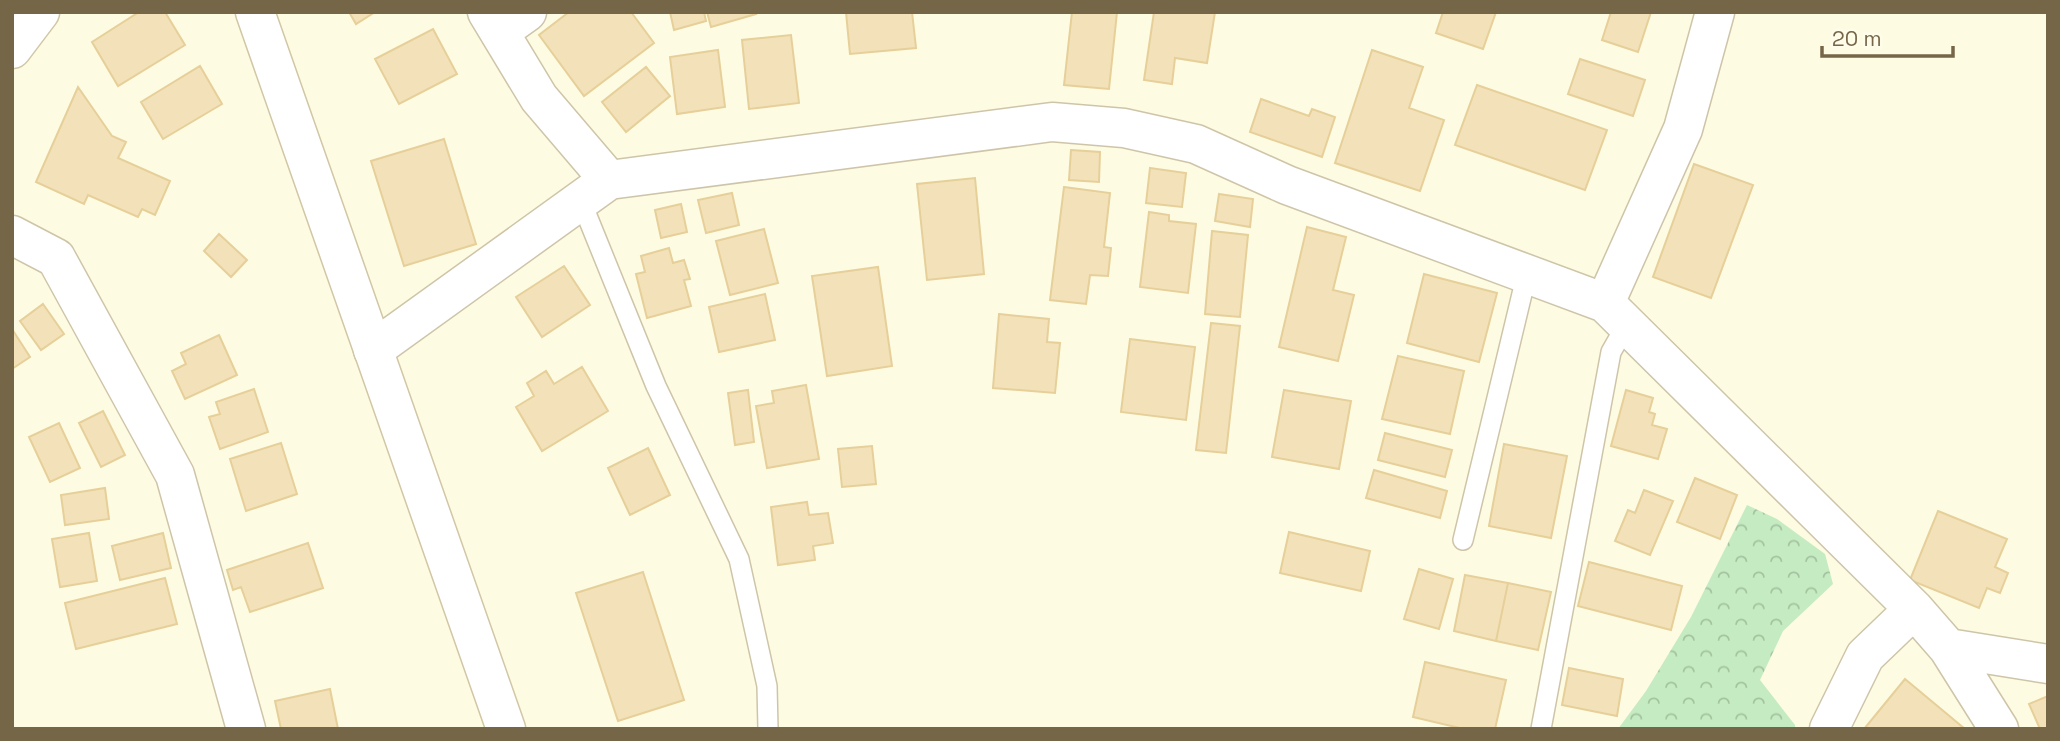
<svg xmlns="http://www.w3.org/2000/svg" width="2060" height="741" font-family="'Space Grotesk',sans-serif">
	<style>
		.forest { fill: url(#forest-crowns) }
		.building { fill: #f3e2b9; stroke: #e6cf99; stroke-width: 2 }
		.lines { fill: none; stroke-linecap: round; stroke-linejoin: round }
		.lane-casing { stroke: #cec5a9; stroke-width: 22 }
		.street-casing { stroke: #cec5a9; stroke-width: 41 }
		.secondary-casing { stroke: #d1c7a6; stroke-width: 41 }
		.lane { stroke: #fff; stroke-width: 19 }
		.street { stroke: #fff; stroke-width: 38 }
		.secondary { stroke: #fff; stroke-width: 38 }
	</style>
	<defs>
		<pattern id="forest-crowns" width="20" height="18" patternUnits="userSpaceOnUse" patternTransform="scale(1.75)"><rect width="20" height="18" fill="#c4ebc1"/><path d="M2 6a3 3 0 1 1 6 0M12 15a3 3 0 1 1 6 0" fill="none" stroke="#a4c29f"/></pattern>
	</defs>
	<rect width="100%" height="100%" fill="#fdfbe2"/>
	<!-- forest -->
	<path class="forest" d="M1747,505L1777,519L1825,554L1833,584L1783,631L1760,680L1795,725V729H1618L1646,691L1691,617Z"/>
	<!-- building -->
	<path class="building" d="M139,12H165L185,45L118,86L92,42Z
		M349,12H375L356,24Z
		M569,12H631L654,43L584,96L539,35Z
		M670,12H704L706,21L674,30Z
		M707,12H755L756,14L711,27Z
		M846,12H912L916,48L850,54Z
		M1072,12H1117L1109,89L1064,85Z
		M1154,12H1215L1207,63L1175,58L1172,84L1144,80Z
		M1443,12H1496L1483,49L1436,33Z
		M1611,12H1651L1638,52L1602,40Z
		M433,29L457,74L399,104L375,59Z
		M791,35L799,103L749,109L742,40Z
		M718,50L725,107L677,114L670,57Z
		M1372,50L1423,67L1409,108L1444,120L1420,191L1335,163Z
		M1580,59L1645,80L1633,116L1568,94Z
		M200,66L222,104L163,139L141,102Z
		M646,67L670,96L626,132L602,102Z
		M1477,85L1607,130L1585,190L1455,145Z
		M78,87L112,136L126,142L118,158L170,181L155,215L142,209L138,217L88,195L84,204L36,182Z
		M1261,99L1309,116L1312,109L1335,117L1322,157L1250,132Z
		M444,139L476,244L404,266L371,161Z
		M1071,150L1100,152L1099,182L1069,180Z
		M1694,164L1753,185L1711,298L1653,277Z
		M1150,168L1186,173L1182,207L1146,203Z
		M975,178L984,274L927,280L917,184Z
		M1064,187L1110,193L1104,247L1111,248L1108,276L1090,275L1086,304L1050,300Z
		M732,193L739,225L706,233L698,200Z
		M1219,194L1253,199L1250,227L1215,221Z
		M681,204L687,232L661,238L655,210Z
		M1149,212L1169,215V221L1196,224L1188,293L1140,287Z
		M1307,227L1346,237L1333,290L1354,295L1338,361L1279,347Z
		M764,229L778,283L730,295L716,241Z
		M1212,231L1248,235L1240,317L1205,314Z
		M219,234L247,260L231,277L204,251Z
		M669,248L673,263L684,260L690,279L684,280L691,306L647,318L636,274L645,272L641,256Z
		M564,266L590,305L542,337L516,297Z
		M878,267L892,366L827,376L812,276Z
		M1424,274L1497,293L1479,362L1407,343Z
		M765,294L775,340L719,352L709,307Z
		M43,304L64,334L41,350L20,321Z
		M999,314L1049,319L1047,342L1060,343L1055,393L993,388Z
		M1211,323L1240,326L1226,453L1196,450Z
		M12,329L30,357L12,369Z
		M219,335L237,375L185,399L172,371L186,364L181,353Z
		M1130,339L1195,347L1186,420L1121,412Z
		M1398,356L1464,371L1450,434L1382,419Z
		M582,367L608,411L542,451L516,407L534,396L527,383L546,371L554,384Z
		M806,385L819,459L767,468L756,406L774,403L772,391Z
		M254,389L268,432L220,449L209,417L220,414L216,402Z
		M748,390L754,442L735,445L728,393Z
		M1284,390L1351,401L1339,469L1272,457Z
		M1626,390L1653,398L1649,412L1655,414L1652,425L1667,429L1658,459L1611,446Z
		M103,411L125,455L101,467L79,423Z
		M59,423L80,468L50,482L29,437Z
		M1385,433L1452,450L1445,477L1378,460Z
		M281,443L297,494L246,511L230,459Z
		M1504,444L1567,456L1551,538L1489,526Z
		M872,446L876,484L842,487L838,449Z
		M648,448L670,495L630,515L608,468Z
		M1374,470L1447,491L1440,518L1366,498Z
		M1695,478L1737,495L1720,539L1677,522Z
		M105,488L109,519L65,525L61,495Z
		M1644,490L1673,501L1650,555L1615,541L1628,510L1635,513Z
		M807,502L809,515L828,513L833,543L813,546L815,560L778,565L771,507Z
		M1938,511L2007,539L1995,567L2008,573L2000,593L1987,588L1979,608L1910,580Z
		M1289,532L1370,551L1361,591L1280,573Z
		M89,533L97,581L60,587L52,539Z
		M163,533L171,568L120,580L112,546Z
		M308,543L323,588L250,612L241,587L233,590L227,570Z
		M1589,562L1682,586L1671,630L1578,606Z
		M1419,569L1453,579L1439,629L1404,619Z
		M643,572L684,700L618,721L576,593Z
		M1465,575L1508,583L1496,641L1454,631Z
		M165,578L177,624L76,649L65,603Z
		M1508,583L1551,592L1538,650L1496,641Z
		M1425,662L1506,680L1495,729H1464L1413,717Z
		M1569,668L1623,679L1617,716L1562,705Z
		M1905,679L1965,729H1864Z
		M330,689L338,729H281L275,701Z
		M2048,696V729H2040L2029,704Z"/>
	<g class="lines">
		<!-- lane casing -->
		<g class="lane-casing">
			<path id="lane" d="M581,201L656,386L739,559L767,686L768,729
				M1463,540L1527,273
				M1541,729L1611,352L1627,324"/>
		</g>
		<!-- street casing -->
		<g class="street-casing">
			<path id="street" d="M487,12L539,98L609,180
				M499,32L527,12
				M12,235L56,258L175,475L246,729
				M1605,303L1683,129L1715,12
				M373,350L609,180L1052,122L1124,128L1196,144L1287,185L1605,303L1914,609L1948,648L1999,729
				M1948,648L2048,664
				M1829,729L1865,656L1914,609"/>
		</g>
		<!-- secondary casing -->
		<g class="secondary-casing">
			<path id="secondary" d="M255,12L506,729
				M12,49L40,12"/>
		</g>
		<!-- lane -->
		<use href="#lane" class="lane"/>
		<!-- street -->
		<use href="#street" class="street"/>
		<!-- secondary -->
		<use href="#secondary" class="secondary"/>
	</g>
	<!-- border -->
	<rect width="2060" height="741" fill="none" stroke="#756648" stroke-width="28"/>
	<!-- scale -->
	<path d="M1822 46v10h131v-10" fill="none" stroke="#756648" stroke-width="3.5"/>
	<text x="1832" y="46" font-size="21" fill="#756648" stroke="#fffde9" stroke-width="5" paint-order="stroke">20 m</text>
</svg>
